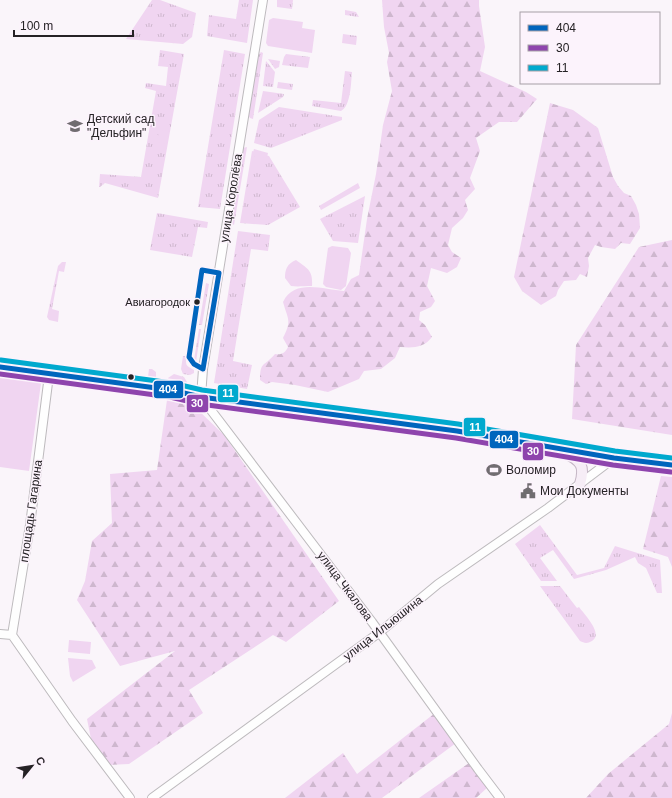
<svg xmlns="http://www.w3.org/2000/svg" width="672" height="798" font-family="Arial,sans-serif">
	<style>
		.grass { fill: url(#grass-tufts) }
		.forest { fill: url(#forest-firs) }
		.park { fill: #f0d5f1 }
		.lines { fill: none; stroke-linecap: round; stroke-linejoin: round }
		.minor-casing { stroke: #bdbabd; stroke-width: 10 }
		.major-casing { stroke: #c4b5c4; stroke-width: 12 }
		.minor { stroke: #fefefe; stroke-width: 8 }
		.major { stroke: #f6edf6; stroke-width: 10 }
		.bus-1-casing { stroke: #fcf3fc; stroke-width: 8 }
		.bus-2-casing { stroke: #fcf3fc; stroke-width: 8 }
		.bus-3-casing { stroke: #fcf3fc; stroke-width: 8 }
		.bus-1 { stroke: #0065bd; stroke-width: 5 }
		.bus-2 { stroke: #8e44ad; stroke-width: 5 }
		.bus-3 { stroke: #00a9ce; stroke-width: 5 }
		.bus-dot { fill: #252225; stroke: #fcf3fc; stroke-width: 1.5 }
		.labels { text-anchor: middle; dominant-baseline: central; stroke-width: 3; stroke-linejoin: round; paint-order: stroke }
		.bus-label { font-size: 11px; fill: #252225; stroke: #fcf3fc; text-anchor: end }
		.poi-label { font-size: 12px; fill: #252225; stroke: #fcf3fc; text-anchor: start }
		.street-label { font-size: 12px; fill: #252225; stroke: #fcf3fc }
		.line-badge { stroke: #fcf3fc; stroke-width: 1.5 }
		.badge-label { font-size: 11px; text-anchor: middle; font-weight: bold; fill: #fff }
	</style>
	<defs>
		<pattern id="grass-tufts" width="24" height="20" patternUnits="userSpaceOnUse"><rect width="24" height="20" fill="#f0d5f1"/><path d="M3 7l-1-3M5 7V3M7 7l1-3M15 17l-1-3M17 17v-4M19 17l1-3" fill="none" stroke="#ceb7ce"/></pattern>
		<pattern id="forest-firs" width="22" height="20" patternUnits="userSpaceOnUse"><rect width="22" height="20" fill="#f0d5f1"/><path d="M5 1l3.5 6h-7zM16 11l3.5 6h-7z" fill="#ceb7ce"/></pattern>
	</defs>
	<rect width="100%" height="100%" fill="#faf5fa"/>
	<!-- grass -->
	<path class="grass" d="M152,0H160L196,13L192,37L183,44L126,39Z
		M239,0H253L247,43L207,36L209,15L236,19Z
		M277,0H297H293L292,9L277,7Z
		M345,10L356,12L359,17L345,15Z
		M343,34L357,36L356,45L342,43Z
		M160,50L184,54L158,198L105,183L100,187H99L100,174L141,177L156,91L145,88L146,83L166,86L168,67L158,66Z
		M224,50L245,54L220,209L198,207Z
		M261,52L263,53L253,119L250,118L248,115L258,55Z
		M286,54L310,57L308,68L282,65L284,57Z
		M268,59L280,61L279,67L275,69Z
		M266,61L275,72L273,87L263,86Z
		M345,71L352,72C351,82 351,106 341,111L312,106L313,100L341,103Z
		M278,82L293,84L292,90L277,88Z
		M263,91L284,94L283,97L258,113Z
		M279,107L342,117V120L271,148L254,143L259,120Z
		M247,147L234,225L231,223L243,148Z
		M252,151L269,156L300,207L268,225L240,223Z
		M358,183L360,188L321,210L319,206Z
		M365,196L358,243L333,241L320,219Z
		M157,213L208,222L207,228L198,227L192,257L150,250Z
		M238,231L270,235L268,251L251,249L233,361L252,365L247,389L214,383Z
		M62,262H66L64,272L59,271L52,309L59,311L58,322L49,320L47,317L58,266Z
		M206,283L209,284L202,325H199Z
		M199,329H201L196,362L194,360Z
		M183,356H186C186,367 186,365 194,370V373L190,375L183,374L181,369Z
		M149,369H152L156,372V377L153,379L148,377Z
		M174,374L184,377L187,382V385L170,383L168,378Z
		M540,525L577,575L604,568L615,546L660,560L662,593H657L646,568L638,563L635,557L606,570L574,579L553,550L540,558L557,581H541L515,544Z
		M540,586H560L577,608L579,607C584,614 604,634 592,641C587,644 584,643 580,641Z"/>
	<!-- forest -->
	<path class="forest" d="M382,0H479V6L485,47L480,71L526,92L537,99L517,122H499L476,138L480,151L470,178L475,189L465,200L468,210L463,218L452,228L448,245L452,252L461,258L457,267L447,273L431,268L427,286L435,301L431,307L420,312L419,320L425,325L432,337C424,348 413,348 400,347L395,358L381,369L364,371L359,379L328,392L295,385L272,382L266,384L260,380C260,361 264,367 275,354C282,355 285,353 288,347L283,338C292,320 288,320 283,302C295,278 324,290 344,291L351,279L359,275L367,219L376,174L383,125L392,91L387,62L389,53L384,27Z
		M550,103L573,110L598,128L613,177L618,186L624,193L631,196L636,205L639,214L640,228L630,244L621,243L615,249L601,247L595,245L588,258L589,266L587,277L580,274L576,280L564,281L558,290L556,296L541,305L522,291L514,277Z
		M672,240V435L572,419L576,345L639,247Z
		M167,400L181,401L196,408L224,435L339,601L286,642L273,635L189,690L203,713L129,764L108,765L92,744L87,719L175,651L120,666L77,600L85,581L92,541L112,523L110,474L157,470Z
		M661,476L672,477V567L668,557L643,549Z
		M435,713L456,743L382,798H285L343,753L357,774Z
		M672,713V798H586L608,774L669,724Z
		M469,763L488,787L476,798H419Z"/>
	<!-- park -->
	<path class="park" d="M273,18L303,22L302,28L315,30L312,53L268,46L266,43L269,20Z
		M159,130L169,131L166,144L157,142Z
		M254,149L268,153L267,157L264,156L263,160L252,156Z
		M332,246L348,248L351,253L346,286L341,290L326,287L323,284L328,248Z
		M296,260C308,269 313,270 312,286C304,286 298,287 291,286L285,278C285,269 287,264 296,260Z
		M0,377L41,383L29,471L0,467Z
		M69,640L91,642L90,654L68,652Z
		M68,658L92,660L96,668L73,682L70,676Z"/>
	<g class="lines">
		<!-- minor casing -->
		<g class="minor-casing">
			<path id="minor" d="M263,0L203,369L201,397L372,622L478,769L500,798
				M0,634L12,635
				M12,635L30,525L49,375
				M12,635L72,721L130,798
				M152,798L380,632L438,584L548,508L614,458"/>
		</g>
		<!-- major casing -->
		<g class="major-casing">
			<path id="major" d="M0,367L171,390L201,397L457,431L558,449L614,458L672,465
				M565,453C582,461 585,467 580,484"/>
		</g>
		<!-- minor -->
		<use href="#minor" class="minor"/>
		<!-- major -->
		<use href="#major" class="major"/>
		<!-- bus-1 casing -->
		<g class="bus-1-casing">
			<path id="bus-1" d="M202,270L219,273L203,369L194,364L189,357Z
				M0,367L171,390L201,397L457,431L614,458L672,465"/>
		</g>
		<!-- bus-2 casing -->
		<g class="bus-2-casing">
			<path id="bus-2" d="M0,374L170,397L200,404L456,438L613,465L671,472"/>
		</g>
		<!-- bus-3 casing -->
		<g class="bus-3-casing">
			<path id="bus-3" d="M1,360L172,383L202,390L458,424L615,451L672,458"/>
		</g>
		<!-- bus-1 -->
		<use href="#bus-1" class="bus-1"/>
		<!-- bus-2 -->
		<use href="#bus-2" class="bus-2"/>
		<!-- bus-3 -->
		<use href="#bus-3" class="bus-3"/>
	</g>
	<!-- icons -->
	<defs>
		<g id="school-bare" transform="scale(1.2)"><path d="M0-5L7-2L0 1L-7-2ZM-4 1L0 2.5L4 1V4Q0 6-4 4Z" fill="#706c70" stroke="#fcf3fc" stroke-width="2.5" paint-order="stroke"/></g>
		<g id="stadium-bare" transform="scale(1.2)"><path d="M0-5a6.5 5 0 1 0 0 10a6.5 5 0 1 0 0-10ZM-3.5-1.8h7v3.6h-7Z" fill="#706c70" stroke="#fcf3fc" stroke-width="2.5" paint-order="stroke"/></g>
		<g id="civic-bare" transform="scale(1.2)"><path d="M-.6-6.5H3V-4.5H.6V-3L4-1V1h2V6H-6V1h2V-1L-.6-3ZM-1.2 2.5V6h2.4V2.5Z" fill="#706c70" stroke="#fcf3fc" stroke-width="2.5" paint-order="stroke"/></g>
	</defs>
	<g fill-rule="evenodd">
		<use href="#school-bare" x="75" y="126"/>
		<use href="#stadium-bare" x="494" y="470"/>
		<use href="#civic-bare" x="528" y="491"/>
	</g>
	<!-- markers -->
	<g class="bus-dot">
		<circle cx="197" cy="302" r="3.5"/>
		<circle cx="131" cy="377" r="3.5"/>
	</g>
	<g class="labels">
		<!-- bus labels -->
		<g class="bus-label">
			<text x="190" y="302">Авиагородок</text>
		</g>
		<!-- poi labels -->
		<g class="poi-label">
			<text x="87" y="119">Детский сад<tspan x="87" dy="14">"Дельфин"</tspan></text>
			<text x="506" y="470">Воломир</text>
			<text x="540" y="491">Мои Документы</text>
		</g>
		<!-- street labels -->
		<g class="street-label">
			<text transform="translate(231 198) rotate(-81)">улица Королёва</text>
			<text transform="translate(31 511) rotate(-82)">площадь Гагарина</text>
			<text transform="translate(345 586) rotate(53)">улица Чкалова</text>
			<text transform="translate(383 628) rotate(-38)">улица Ильюшина</text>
		</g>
	</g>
	<g class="line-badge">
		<rect x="153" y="380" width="31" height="19" rx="4" fill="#0065bd"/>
		<rect x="217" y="384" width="22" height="19" rx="4" fill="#00a9ce"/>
		<rect x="186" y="394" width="23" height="19" rx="4" fill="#8e44ad"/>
		<rect x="463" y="417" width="23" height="20" rx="4" fill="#00a9ce"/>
		<rect x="489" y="430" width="30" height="19" rx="4" fill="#0065bd"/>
		<rect x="522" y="442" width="22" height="19" rx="4" fill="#8e44ad"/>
	</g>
	<g class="badge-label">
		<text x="168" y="393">404</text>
		<text x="228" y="397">11</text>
		<text x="197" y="407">30</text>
		<text x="475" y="431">11</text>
		<text x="504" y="443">404</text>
		<text x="533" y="455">30</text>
	</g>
	<!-- legend -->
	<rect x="520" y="12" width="140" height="72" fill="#fcf3fc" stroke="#a69fa6"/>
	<rect x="528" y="25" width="20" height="6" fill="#0065bd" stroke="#a69fa6"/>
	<text x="556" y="32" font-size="12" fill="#252225">404</text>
	<rect x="528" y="45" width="20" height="6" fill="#8e44ad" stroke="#a69fa6"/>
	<text x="556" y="52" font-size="12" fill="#252225">30</text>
	<rect x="528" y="65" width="20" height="6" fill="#00a9ce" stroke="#a69fa6"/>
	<text x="556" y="72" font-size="12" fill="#252225">11</text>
	<!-- north arrow -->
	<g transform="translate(32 766) rotate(60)" stroke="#fcf3fc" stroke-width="3" paint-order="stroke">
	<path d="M0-3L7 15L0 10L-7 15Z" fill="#252225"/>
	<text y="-6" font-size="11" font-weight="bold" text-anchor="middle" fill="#252225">С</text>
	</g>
	<!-- scale -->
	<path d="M14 30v6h119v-6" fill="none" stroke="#252225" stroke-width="2"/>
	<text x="20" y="30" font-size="12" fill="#252225" stroke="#fcf3fc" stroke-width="3" paint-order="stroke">100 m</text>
</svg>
